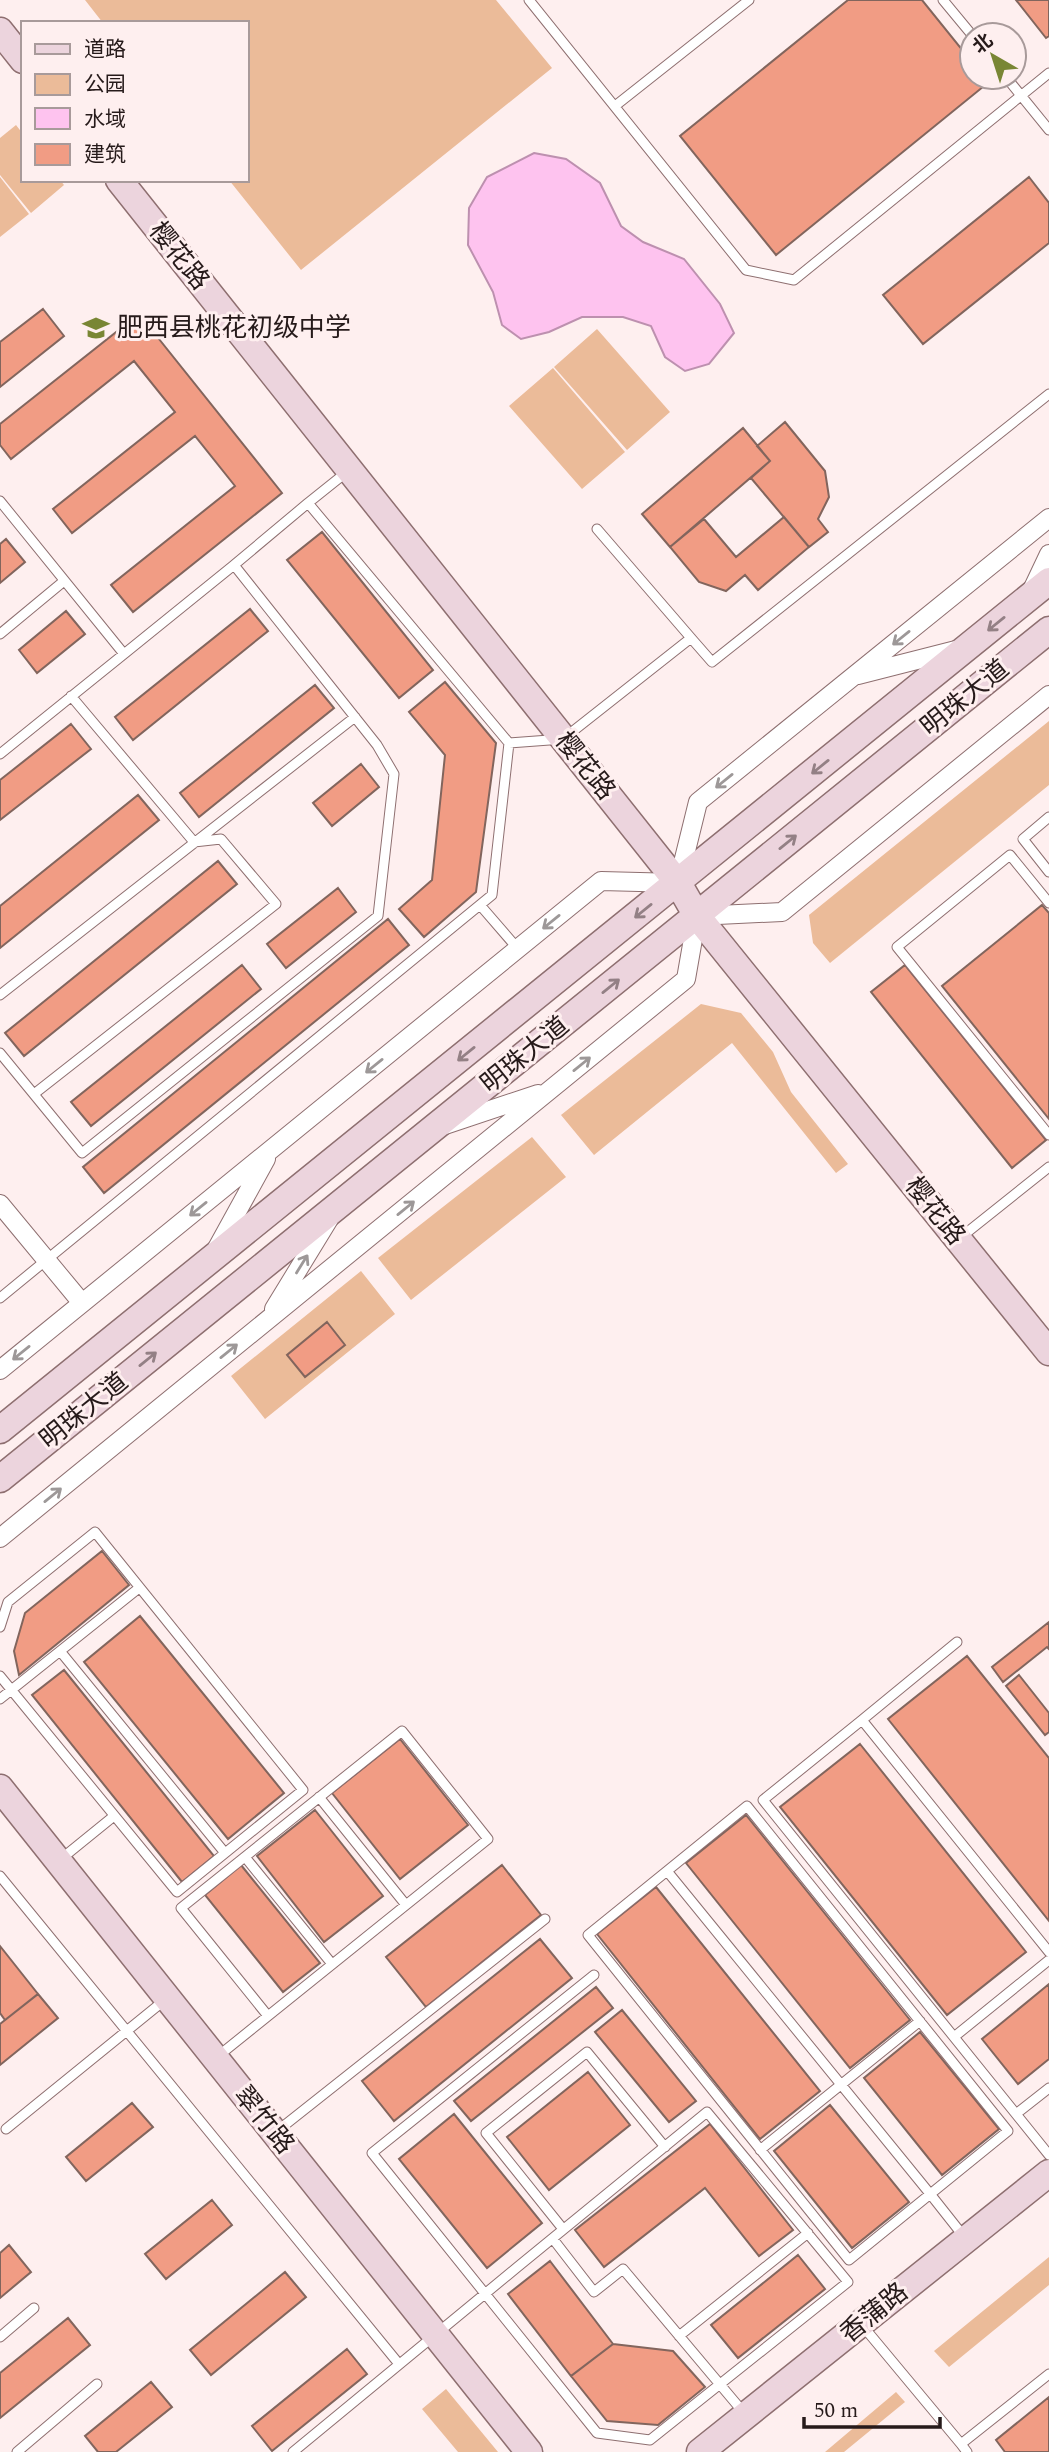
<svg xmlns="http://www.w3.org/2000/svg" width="1049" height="2452" font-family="Spectral,'Noto Sans SC',serif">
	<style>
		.green { fill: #ebbb99 }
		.water { fill: #fec3ef; stroke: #bd90af; stroke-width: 2 }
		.building { fill: #f19c84; stroke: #82655d; stroke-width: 2 }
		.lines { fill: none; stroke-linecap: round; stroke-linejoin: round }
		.lane-casing { stroke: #8e6f70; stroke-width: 11 }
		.street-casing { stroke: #8e6f70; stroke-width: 20 }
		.secondary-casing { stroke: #8e6f70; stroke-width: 29 }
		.lane { stroke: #fff; stroke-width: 9 }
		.street { stroke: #fff; stroke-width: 18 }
		.secondary { stroke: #ecd4dd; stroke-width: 26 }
		.oneway { stroke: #938085 }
		.oneway2 { stroke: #9d9898 }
		.labels { text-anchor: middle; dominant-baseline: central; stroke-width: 6; stroke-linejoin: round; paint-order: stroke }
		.street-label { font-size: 26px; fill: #261a1a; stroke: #feefef }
		.poi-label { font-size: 26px; fill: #261a1a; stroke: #feefef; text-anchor: start }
	</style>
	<rect width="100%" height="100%" fill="#feefef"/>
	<!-- green -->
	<path class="green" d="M85,0H496L552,68L301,270L229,180H247V23H103Z
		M16,125L23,134V180H60L64,185L31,213L0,175V138Z
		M0,177L29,214L0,237Z
		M597,329L670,412L627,450L554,367Z
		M553,368L625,452L582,489L509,406Z
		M1049,721V785L830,963L813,943L809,915Z
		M701,1004L741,1013L773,1052L791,1092L848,1164L836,1173L732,1043L594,1155L561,1115Z
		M532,1137L566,1177L411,1300L378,1258Z
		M361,1271L395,1314L265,1419L231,1376Z
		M1049,2257V2285L949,2367L934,2351Z
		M446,2389L498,2452H458L422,2409Z
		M896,2392L905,2402L844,2452H825Z"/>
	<!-- water -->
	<path class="water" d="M534,153L566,159L600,183L621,226L643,242L684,259L720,304L734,333L709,364L685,371L665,357L651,326L623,317H582L549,332L521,339L502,325L493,292L468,245L469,208L487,177Z"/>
	<!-- building -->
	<path class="building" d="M848,0H922L972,62V77H984L989,82L776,255L680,136Z
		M1016,0H1049V36L1046,38Z
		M1029,177L1049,203V243L923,344L883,295Z
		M43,309L64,336L0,387V342Z
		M139,314L282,493L133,612L111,585L235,486L195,436L72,533L53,509L175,412L134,361L11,459L0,445V424Z
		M785,422L825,471L829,497L818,519L828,532L809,547L751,478L770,461L757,446Z
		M743,428L770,461L670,547L642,514Z
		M784,517L809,547L758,590L745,575L726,591L699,582L670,547L704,519L736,557Z
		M322,532L433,670L399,698L287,560Z
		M6,539L25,562L0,583V544Z
		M250,609L268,631L133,740L115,717Z
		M66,611L85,634L37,673L19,650Z
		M445,682L496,743L476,892L424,937L399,909L432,880L445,755L409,712Z
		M315,685L334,708L199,817L180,793Z
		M71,724L91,749L0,820V780Z
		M361,764L379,787L332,826L313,803Z
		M138,795L159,820L0,948V906Z
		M218,861L237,884L24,1056L5,1033Z
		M338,888L356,912L286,968L267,944Z
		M1042,905L1049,913V1119L942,986Z
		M388,919L409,945L104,1193L83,1167Z
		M242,965L261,989L91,1126L71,1102Z
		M905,965L1046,1140L1012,1168L871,992Z
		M327,1322L345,1345L305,1377L287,1355Z
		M102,1551L129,1585L19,1675L14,1651L25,1613Z
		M140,1616L284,1793L228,1839L84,1662Z
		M1049,1622V1649L1047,1647L1003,1682L992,1667Z
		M967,1656L1049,1758V1921L888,1719Z
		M64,1670L214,1856L182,1882L32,1695Z
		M1019,1675L1049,1713V1732L1045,1735L1006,1686Z
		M400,1739L468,1825L400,1879L332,1793Z
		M860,1744L1026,1952L947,2015L780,1807Z
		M315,1810L383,1896L324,1942L257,1856Z
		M746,1815L910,2020L850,2068L686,1863Z
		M241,1865L320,1963L283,1992L205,1895Z
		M502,1865L541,1915L426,2007L386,1957Z
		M656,1887L820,2091L760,2139L597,1934Z
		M540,1939L572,1978L394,2121L362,2081Z
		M0,1946L38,1994L5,2020L0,2013Z
		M1049,1984V2059L1018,2084L982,2039Z
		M596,1987L613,2008L471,2121L454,2101Z
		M38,1994L58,2018L0,2065V2024Z
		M622,2010L696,2101L669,2122L595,2032Z
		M920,2032L999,2129L942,2175L864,2078Z
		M588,2072L630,2125L549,2190L507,2137Z
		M132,2103L153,2127L86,2181L66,2157Z
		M830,2105L909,2202L852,2248L774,2151Z
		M454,2114L542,2223L487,2268L399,2159Z
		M710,2124L793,2230L759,2256L705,2188L604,2267L575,2230Z
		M212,2200L232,2225L166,2279L145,2254Z
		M9,2245L31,2272L0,2298V2253Z
		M798,2255L825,2289L738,2358L711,2325Z
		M550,2261L613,2344L571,2376L508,2294Z
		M285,2272L306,2297L211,2375L190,2350Z
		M68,2318L90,2345L0,2418V2373Z
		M613,2344L673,2351L705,2387L658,2425L607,2421L571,2376Z
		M347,2349L367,2374L272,2451L252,2426Z
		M151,2382L172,2407L116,2452H98L85,2436Z
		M1049,2397V2452H1005L996,2440Z"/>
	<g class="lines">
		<!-- lane casing -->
		<g class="lane-casing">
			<path id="lane" d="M529,0L746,270L794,280L1049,73
				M943,0L972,35
				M1006,77L1049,130
				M615,106L749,0
				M0,501L124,654L234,565L377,745L394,774L378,916L82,1153L0,1053
				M234,565L308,503
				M0,634L64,581
				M691,638L712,662L1049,394
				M509,743L563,739L691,638L597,529
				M0,754L124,654
				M1049,817L1023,839L1049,872
				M1049,903L1010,855L897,947L1049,1135
				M480,905L518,949
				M0,995L355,717
				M34,1094L276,904L221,839L194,842L71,696
				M960,1238L1049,1167
				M0,1298L492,895L509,743L308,503L348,471
				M0,1627L8,1602L95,1532L303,1790L177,1892L0,1676
				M60,1651L225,1853
				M0,1699L139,1588
				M862,1720L957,1642
				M319,1797L406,1905
				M245,1857L332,1964
				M61,1859L114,1816
				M667,1871L588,1935L849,2260L1008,2131L747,1806L667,1871L931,2195L965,2238
				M0,1876L399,2364
				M1049,1952L862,1720L763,1800L1049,2155
				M954,2037L1049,1960
				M217,2057L488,1839L402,1731L181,1908L268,2016
				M1016,2114L1049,2088
				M6,2129L166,1999
				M276,2132L545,1919
				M760,2150L920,2021
				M563,2229L486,2133L587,2052L665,2147
				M553,2239L594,2292L623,2269L744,2413
				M862,2325L961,2444
				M679,2336L808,2233
				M0,2337L34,2308
				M17,2452L97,2384
				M293,2452C430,2338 569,2225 707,2112L848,2282L650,2440L597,2433L372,2153L594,1975
				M967,2452L961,2444L1049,2374"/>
		</g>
		<!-- street casing -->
		<g class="street-casing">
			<path id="street" d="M1031,592L1049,554
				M858,675L956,650
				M445,1125L538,1094
				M0,1204L82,1303
				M217,1248L266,1159
				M274,1309L329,1219
				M0,1370L601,881L678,883L698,802L1049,518
				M0,1538L686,979L697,916L782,912L1049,695"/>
		</g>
		<!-- secondary casing -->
		<g class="secondary-casing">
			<path id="secondary" d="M0,31L23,60
				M119,180L678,883L697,916L1049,1352
				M0,1430L1049,581
				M0,1479L1049,630
				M0,1788L529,2452
				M700,2452L1049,2173"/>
		</g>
		<!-- lane -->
		<use href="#lane" class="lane"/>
		<!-- street -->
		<use href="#street" class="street"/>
		<!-- secondary -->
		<use href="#secondary" class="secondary"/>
	</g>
	<!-- one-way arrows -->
	<defs><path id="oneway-shaft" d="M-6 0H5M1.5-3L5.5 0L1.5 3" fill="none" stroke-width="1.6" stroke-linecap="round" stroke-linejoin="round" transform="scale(1.75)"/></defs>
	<g class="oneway">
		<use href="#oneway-shaft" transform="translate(996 624) rotate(141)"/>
		<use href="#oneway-shaft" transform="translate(820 767) rotate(141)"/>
		<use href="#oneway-shaft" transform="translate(788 842) rotate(-39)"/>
		<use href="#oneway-shaft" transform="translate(643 911) rotate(141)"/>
		<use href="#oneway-shaft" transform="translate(611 986) rotate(-39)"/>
		<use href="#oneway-shaft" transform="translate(466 1054) rotate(141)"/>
		<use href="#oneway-shaft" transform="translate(148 1359) rotate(-39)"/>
	</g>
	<g class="oneway2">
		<use href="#oneway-shaft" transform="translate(901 638) rotate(141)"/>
		<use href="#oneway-shaft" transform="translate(724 781) rotate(141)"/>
		<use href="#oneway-shaft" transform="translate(551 922) rotate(141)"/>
		<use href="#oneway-shaft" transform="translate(582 1064) rotate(-39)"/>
		<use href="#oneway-shaft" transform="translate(374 1066) rotate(141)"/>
		<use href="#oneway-shaft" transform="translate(406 1208) rotate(-39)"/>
		<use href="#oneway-shaft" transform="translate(198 1209) rotate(141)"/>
		<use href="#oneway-shaft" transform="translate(302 1264) rotate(-58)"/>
		<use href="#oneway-shaft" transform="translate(229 1351) rotate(-39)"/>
		<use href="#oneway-shaft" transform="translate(21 1353) rotate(141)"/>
		<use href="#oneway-shaft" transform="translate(53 1495) rotate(-39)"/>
	</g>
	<!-- icons -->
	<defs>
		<g id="school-bare" transform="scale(2.1)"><path d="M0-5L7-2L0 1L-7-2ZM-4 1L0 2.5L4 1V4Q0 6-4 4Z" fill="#798634" stroke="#feefef" stroke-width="2.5" paint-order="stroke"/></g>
	</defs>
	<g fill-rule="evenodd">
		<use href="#school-bare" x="96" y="328"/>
	</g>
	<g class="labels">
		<!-- street labels -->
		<g class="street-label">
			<text transform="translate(179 256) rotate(51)">樱花路</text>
			<text transform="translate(965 698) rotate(-39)">明珠大道</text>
			<text transform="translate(585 766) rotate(51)">樱花路</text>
			<text transform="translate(525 1055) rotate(-39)">明珠大道</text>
			<text transform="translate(935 1211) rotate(51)">樱花路</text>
			<text transform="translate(84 1411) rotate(-39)">明珠大道</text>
			<text transform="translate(264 2120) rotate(51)">翠竹路</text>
			<text transform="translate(874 2313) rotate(-39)">香蒲路</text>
		</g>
		<!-- poi labels -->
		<g class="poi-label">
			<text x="117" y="328">肥西县桃花初级中学</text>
		</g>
	</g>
	<!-- legend -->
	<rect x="21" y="21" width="228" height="161" fill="#feefef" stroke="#a89a9a" stroke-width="2"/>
	<rect x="35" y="44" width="35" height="10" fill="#ecd4dd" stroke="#a89a9a" stroke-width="2"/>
	<text x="84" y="56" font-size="21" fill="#261a1a">道路</text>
	<rect x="35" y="74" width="35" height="21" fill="#ebbb99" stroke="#a89a9a" stroke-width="2"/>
	<text x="84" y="91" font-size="21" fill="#261a1a">公园</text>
	<rect x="35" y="108" width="35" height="21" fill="#fec3ef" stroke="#a89a9a" stroke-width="2"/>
	<text x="84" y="126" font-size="21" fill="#261a1a">水域</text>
	<rect x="35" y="144" width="35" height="21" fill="#f19c84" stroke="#a89a9a" stroke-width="2"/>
	<text x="84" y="161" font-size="21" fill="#261a1a">建筑</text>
	<!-- north arrow -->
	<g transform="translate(993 56) rotate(321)"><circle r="33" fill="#feefef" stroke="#a89a9a" stroke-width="2"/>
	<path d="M0-5L12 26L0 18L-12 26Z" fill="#798634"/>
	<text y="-10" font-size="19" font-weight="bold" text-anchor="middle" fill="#261a1a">北</text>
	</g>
	<!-- scale -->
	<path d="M804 2417v10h136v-10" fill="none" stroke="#261a1a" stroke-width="3.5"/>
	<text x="814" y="2417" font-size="21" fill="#261a1a" stroke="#feefef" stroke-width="5" paint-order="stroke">50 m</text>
</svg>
